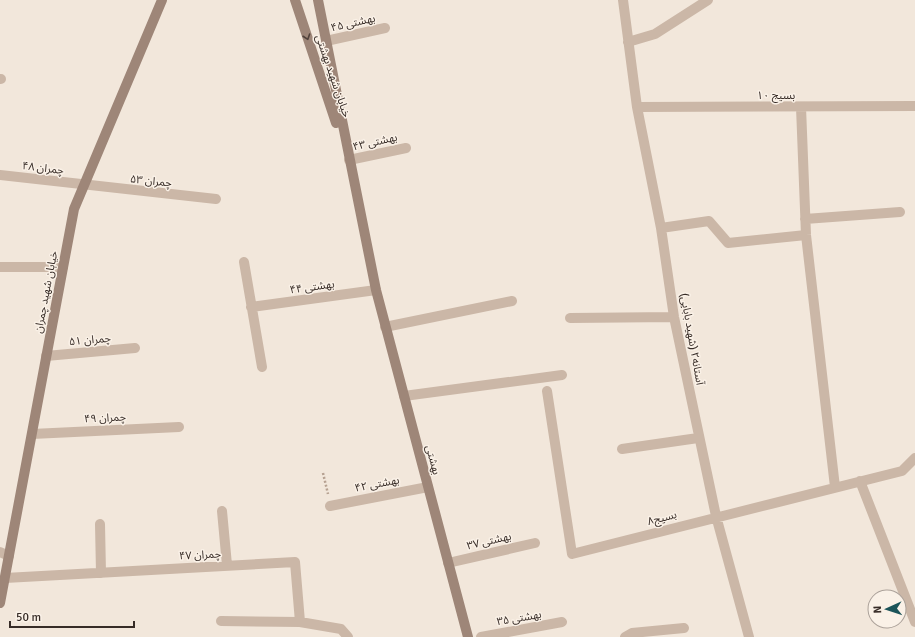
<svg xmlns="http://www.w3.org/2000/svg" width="915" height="637" font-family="Signika,'Noto Sans Arabic',sans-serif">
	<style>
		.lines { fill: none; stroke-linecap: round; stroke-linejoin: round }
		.path { stroke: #b6a191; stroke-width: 2.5; stroke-dasharray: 2 2; stroke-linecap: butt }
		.minor { stroke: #cbb7a7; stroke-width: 10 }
		.secondary { stroke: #9e8678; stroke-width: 10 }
		.oneway { stroke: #51423b }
		.labels { text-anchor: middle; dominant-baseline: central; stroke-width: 3; stroke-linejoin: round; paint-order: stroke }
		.street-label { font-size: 11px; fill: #372c27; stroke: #faf1e7 }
	</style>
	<rect width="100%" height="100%" fill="#f2e7db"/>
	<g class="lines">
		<!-- path -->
		<path class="path" d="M323,473L328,494"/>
		<!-- minor -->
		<path class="minor" d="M623,0L637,107L661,228L674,317L716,516L749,637
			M326,41L385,28
			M628,42L655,34L708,0
			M0,79H1
			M637,107L915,106
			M801,107L806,235L835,487
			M349,160L406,148
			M0,175L216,199
			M805,219L900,212
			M661,228L709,221L728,243L806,235
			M244,262L262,367
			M0,267H63
			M251,307L376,290
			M570,318L674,317
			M385,327L512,301
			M46,356L135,348
			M547,391L572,554L902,471L915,458
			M404,396L562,375
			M32,434L179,427
			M622,449L698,438
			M860,481L915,622
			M330,506L428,487
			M222,511L227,565
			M100,524L101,573
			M0,552L9,556
			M448,563L535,543
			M5,578L295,562L300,622L341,629L348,637
			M221,621L300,622
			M481,637L562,622
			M625,637L632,633L684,628"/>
		<!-- secondary -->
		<path class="secondary" d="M295,0L336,123
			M318,0L376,290L468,637
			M0,603L74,209L162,0"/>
	</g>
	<!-- one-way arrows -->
	<defs><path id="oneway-chevron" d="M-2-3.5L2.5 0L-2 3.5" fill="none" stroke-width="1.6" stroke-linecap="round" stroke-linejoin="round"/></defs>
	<use class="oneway" href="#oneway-chevron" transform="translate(307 37) rotate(71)"/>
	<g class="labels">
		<!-- street labels -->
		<g class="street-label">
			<text transform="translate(353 23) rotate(-13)">بهشتی ۴۵</text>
			<text transform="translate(333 76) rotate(71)">خیابان شهید بهشتی</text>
			<text x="776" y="95">بسیج ۱۰</text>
			<text transform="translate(375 142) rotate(-13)">بهشتی ۴۳</text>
			<text transform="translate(43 168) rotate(7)">چمران ۴۸</text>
			<text transform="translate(151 181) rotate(6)">چمران ۵۳</text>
			<text transform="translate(312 287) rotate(-8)">بهشتی ۴۴</text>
			<text transform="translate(46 292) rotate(-79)">خیابان شهید چمران</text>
			<text transform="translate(692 339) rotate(80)">آستانه۲ (شهید بابایی)</text>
			<text transform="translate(90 340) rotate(-5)">چمران ۵۱</text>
			<text transform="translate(105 418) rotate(-3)">چمران ۴۹</text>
			<text transform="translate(433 460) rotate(75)">بهشتی</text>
			<text transform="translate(377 484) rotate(-11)">بهشتی ۴۲</text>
			<text transform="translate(662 518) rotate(-15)">بسیج۸</text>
			<text transform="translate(489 541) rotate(-13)">بهشتی ۳۷</text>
			<text transform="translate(200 555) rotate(-3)">چمران ۴۷</text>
			<text transform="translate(519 618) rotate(-10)">بهشتی ۳۵</text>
		</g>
	</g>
	<!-- north arrow -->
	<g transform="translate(887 609) rotate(267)"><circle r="19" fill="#faf1e7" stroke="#aca29a"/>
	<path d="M0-3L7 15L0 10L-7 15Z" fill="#1c5459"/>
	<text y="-6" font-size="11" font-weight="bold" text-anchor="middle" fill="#372c27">N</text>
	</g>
	<!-- scale -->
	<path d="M10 621v6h124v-6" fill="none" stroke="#372c27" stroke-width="2"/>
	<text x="16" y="621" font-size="12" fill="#372c27" stroke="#faf1e7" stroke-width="3" paint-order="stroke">50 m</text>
</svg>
